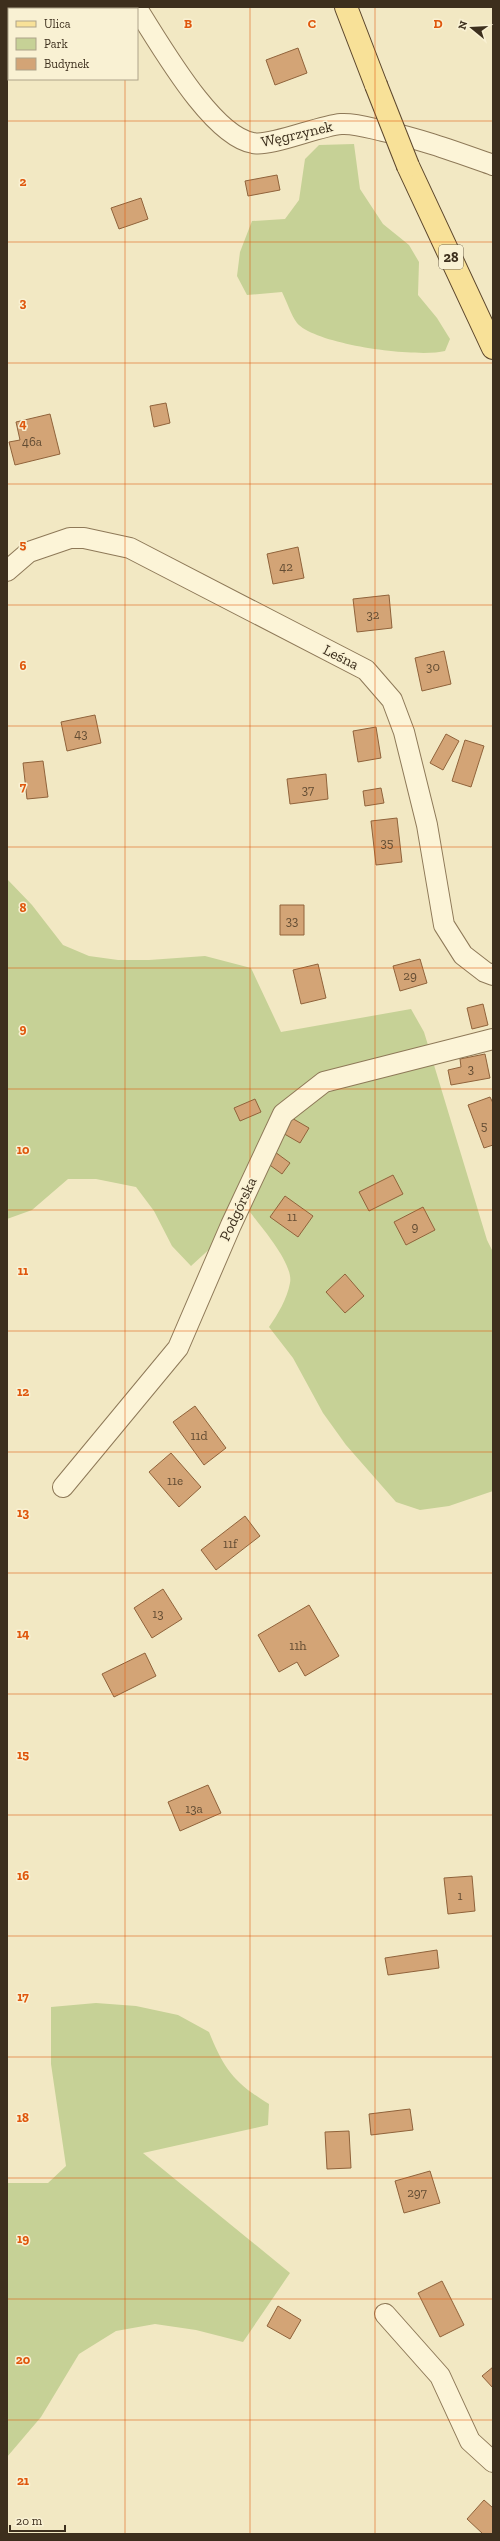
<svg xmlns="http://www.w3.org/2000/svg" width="500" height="2541" font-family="'Zilla Slab',serif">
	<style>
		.green { fill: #c6d196 }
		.building { fill: #d3a476; stroke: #90633b }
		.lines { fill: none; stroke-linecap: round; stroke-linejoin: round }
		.minor-casing { stroke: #8e7958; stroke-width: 22 }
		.primary-casing { stroke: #5c462c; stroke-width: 24 }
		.minor { stroke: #fcf4d7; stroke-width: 20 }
		.primary { stroke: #f8e198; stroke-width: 22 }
		.primary-bridge-casing { stroke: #5c462c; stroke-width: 24; stroke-linecap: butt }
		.primary-bridge { stroke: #f8e198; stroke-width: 22 }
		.grid { fill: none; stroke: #df570d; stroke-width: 1; stroke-opacity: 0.55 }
		.labels { text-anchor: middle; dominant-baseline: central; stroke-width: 3; stroke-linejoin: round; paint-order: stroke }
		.number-label { font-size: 13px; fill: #624c33 }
		.shield { fill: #f9f1d3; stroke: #756954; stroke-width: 1 }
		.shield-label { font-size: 14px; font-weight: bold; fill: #3d2f1d }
		.street-label { font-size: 15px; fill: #3d2f1d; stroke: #f9f1d3 }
		.grid-label { font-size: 13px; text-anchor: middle; font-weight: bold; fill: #df570d; stroke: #f9f1d3; stroke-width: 3; stroke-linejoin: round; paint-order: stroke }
	</style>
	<rect width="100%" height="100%" fill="#f2e8c3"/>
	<!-- green -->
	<path class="green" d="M354,144L360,189L383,224L409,245L419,262L418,295L437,318L450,339L445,351C418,358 316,345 297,323C291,315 287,302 282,292L247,295L237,276L240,252L252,221L285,219L299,200L305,159L319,145Z
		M7,879L32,905L63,945L89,956L118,960H149L205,956L251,968L281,1032L411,1009L424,1032L487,1240L493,1252V1491L449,1506L420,1510L396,1502L346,1445L323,1413L293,1358L269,1327C278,1314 287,1299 290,1283C294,1264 261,1227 250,1212L191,1266L172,1246L154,1211L136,1187L96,1179H68L32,1210L7,1219Z
		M96,2003L136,2006L178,2015L209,2032C224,2069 234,2083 269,2104L268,2125L143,2153L290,2273L243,2342L196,2330L155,2324L116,2331L79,2354L41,2417L7,2457V2183H48L66,2166L51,2064V2007Z"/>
	<!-- building -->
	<path class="building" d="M298,48L307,73L275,85L266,60Z
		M277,175L280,190L248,196L245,181Z
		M141,198L148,219L119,229L111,208Z
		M166,403L170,423L154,427L150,406Z
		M50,414L60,454L15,465L9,442L20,440L16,422Z
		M298,547L304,578L273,584L267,554Z
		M389,595L392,628L357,632L353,599Z
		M444,651L451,684L422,691L415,658Z
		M95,715L101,743L67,751L61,722Z
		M376,727L381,758L358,762L353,731Z
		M446,734L459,741L443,770L430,763Z
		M465,740L484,746L471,787L452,781Z
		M43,761L48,797L27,799L23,763Z
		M326,774L328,799L290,804L287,779Z
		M381,788L384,803L365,806L363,791Z
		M397,818L402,862L376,865L371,821Z
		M280,905H304V935H280Z
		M420,959L427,983L400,991L393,966Z
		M318,964L326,998L301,1004L293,970Z
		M483,1004L488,1025L472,1029L467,1008Z
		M485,1054L490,1078L451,1085L448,1070L461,1067L460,1059Z
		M490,1097L493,1103V1145L484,1148L468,1105Z
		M255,1099L261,1112L240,1121L234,1108Z
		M290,1117L309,1128L300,1143L281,1132Z
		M275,1152L290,1163L282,1174L267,1163Z
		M393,1175L403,1194L369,1211L359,1192Z
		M285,1196L313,1216L298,1237L270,1217Z
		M423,1207L435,1230L406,1245L394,1222Z
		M345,1274L364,1296L345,1313L326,1292Z
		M195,1406L226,1448L204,1465L173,1422Z
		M171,1453L201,1487L179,1507L149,1472Z
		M245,1516L260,1536L216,1570L201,1550Z
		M163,1589L182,1619L152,1638L134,1608Z
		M309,1605L339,1656L305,1676L297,1662L279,1672L258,1635Z
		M145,1653L156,1676L114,1697L102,1674Z
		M208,1785L221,1813L180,1831L168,1802Z
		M472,1876L475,1911L448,1914L444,1878Z
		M437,1950L439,1968L388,1975L385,1958Z
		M410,2109L413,2130L371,2135L369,2114Z
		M349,2131L351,2168L327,2169L325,2132Z
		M430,2171L440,2203L404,2213L395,2181Z
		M442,2281L464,2325L440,2337L418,2293Z
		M278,2306L301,2320L290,2339L267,2326Z
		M493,2367V2388L482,2376Z
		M484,2500L493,2508V2534H483L467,2519Z"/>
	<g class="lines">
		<!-- minor casing -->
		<g class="minor-casing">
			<path id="minor" d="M136,7C159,42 211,136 253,143C270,147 318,126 341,124C355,123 370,128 383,131C421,139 456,152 493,165
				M7,571L29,552L70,538H84L130,548L366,670L392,700L404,732L427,825L444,925L463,955L485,972L493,975
				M63,1487L178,1348L231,1225L283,1114L324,1082L493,1039
				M385,2314L440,2376L470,2441L493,2462"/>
		</g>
		<!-- primary casing -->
		<g class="primary-casing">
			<path id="primary" d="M346,7L376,85
				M408,166L493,348"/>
		</g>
		<!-- minor -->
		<use href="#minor" class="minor"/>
		<!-- primary -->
		<use href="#primary" class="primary"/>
		<!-- primary-bridge casing -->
		<g class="primary-bridge-casing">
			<path id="primary-bridge" d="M376,85L408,166"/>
		</g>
		<!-- primary-bridge -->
		<use href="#primary-bridge" class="primary-bridge"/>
	</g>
	<!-- grid -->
	<path class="grid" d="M125,7V9M250,7V2534M375,7V2534M125,79V2534M7,121H493M7,242H493M7,363H493M7,484H493M7,605H493M7,726H493M7,847H493M7,968H493M7,1089H493M7,1210H493M7,1331H493M7,1452H493M7,1573H493M7,1694H493M7,1815H493M7,1936H493M7,2057H493M7,2178H493M7,2299H493M7,2420H493"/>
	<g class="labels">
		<!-- number labels -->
		<g class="number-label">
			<text x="32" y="441">46a</text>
			<text x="286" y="566">42</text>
			<text x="373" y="614">32</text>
			<text x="433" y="666">30</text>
			<text x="81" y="733">43</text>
			<text x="308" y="789">37</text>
			<text x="387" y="842">35</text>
			<text x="292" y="920">33</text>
			<text x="410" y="975">29</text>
			<text x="471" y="1068">3</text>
			<text x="484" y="1125">5</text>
			<text x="292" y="1216">11</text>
			<text x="415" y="1226">9</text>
			<text x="199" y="1435">11d</text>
			<text x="175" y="1480">11e</text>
			<text x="230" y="1543">11f</text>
			<text x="158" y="1613">13</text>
			<text x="298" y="1645">11h</text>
			<text x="194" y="1808">13a</text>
			<text x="460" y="1895">1</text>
			<text x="417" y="2192">297</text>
		</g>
		<!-- shield labels -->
		<rect class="shield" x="439" y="245" width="24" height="24" rx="3"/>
		<g class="shield-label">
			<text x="451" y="257">28</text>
		</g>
		<!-- street labels -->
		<g class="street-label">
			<text transform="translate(297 134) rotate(-13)">Węgrzynek</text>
			<text transform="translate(341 657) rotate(27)">Leśna</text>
			<text transform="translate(238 1209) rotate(-65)">Podgórska</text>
		</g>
	</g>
	<g class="grid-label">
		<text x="188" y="28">B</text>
		<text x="312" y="28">C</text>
		<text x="438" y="28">D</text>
		<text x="23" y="186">2</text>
		<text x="23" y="307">3</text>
		<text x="23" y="428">4</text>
		<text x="23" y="549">5</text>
		<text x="23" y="670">6</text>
		<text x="23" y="791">7</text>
		<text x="23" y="912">8</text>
		<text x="23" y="1033">9</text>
		<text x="23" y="1154">10</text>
		<text x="23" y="1275">11</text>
		<text x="23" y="1396">12</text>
		<text x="23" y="1517">13</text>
		<text x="23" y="1638">14</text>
		<text x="23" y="1759">15</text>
		<text x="23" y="1880">16</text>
		<text x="23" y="2001">17</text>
		<text x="23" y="2122">18</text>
		<text x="23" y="2243">19</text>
		<text x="23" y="2364">20</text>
		<text x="23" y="2485">21</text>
	</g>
	<!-- border -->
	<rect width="500" height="2541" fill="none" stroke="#3d2f1d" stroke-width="16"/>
	<!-- legend -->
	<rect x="8" y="8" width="130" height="72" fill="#f9f1d3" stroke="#aea38a"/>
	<rect x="16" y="21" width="20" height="6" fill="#f8e198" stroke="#aea38a"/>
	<text x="44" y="28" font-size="12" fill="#3d2f1d">Ulica</text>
	<rect x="16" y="38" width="20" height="12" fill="#c6d196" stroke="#aea38a"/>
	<text x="44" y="48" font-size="12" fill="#3d2f1d">Park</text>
	<rect x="16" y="58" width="20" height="12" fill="#d3a476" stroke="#aea38a"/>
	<text x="44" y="68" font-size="12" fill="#3d2f1d">Budynek</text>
	<!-- north arrow -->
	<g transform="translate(472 28) rotate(288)" stroke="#f9f1d3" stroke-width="3" paint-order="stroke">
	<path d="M0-3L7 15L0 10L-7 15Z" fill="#3d2f1d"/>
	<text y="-6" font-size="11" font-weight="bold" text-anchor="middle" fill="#3d2f1d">N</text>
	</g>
	<!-- scale -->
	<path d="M10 2525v6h55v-6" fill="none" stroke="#3d2f1d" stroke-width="2"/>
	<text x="16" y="2525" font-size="12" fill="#3d2f1d" stroke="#f9f1d3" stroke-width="3" paint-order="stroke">20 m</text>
</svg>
